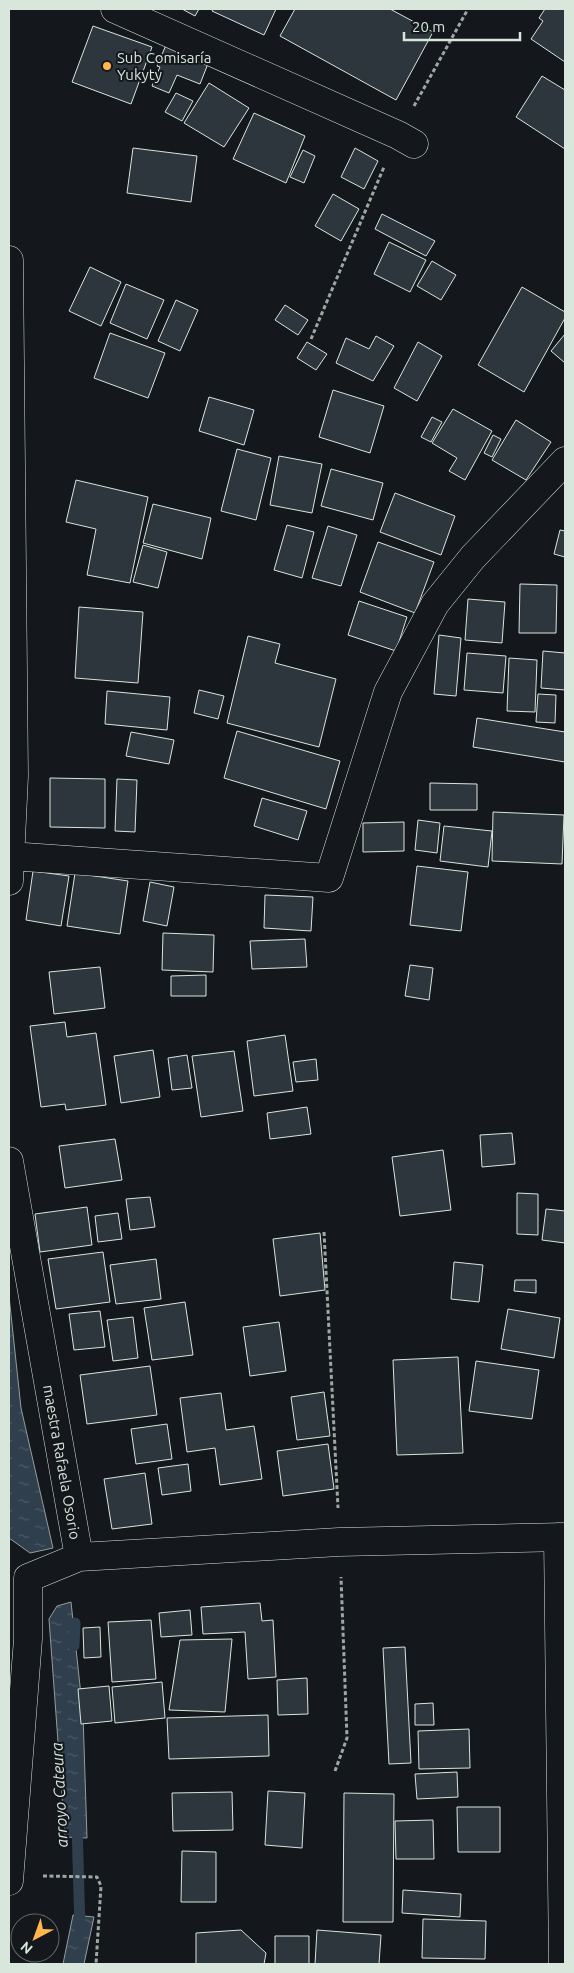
<svg xmlns="http://www.w3.org/2000/svg" width="574" height="1973" font-family="Ubuntu,sans-serif">
	<style>
		.water { fill: url(#water-ripples); stroke: #939e99 }
		.lines { fill: none; stroke-linecap: round; stroke-linejoin: round }
		.stream { stroke: #2f3f4d; stroke-width: 11 }
		.building { fill: #2c363c; stroke: #d8e6dc }
		.minor-casing { stroke: #d8e6dc; stroke-width: 29 }
		.path { stroke: #9da8a2; stroke-width: 3; stroke-dasharray: 4 2.5; stroke-linecap: butt }
		.minor { stroke: #14181c; stroke-width: 28 }
		.poi-dot { fill: #ffb74d; stroke: #14181c; stroke-width: 2 }
		.labels { text-anchor: middle; dominant-baseline: central; stroke-width: 4; stroke-linejoin: round; paint-order: stroke }
		.poi-label { font-size: 15px; fill: #d8e6dc; stroke: #14181c; text-anchor: start }
		.street-label { font-size: 15px; fill: #d8e6dc; stroke: #14181c }
		.water-label { font-size: 16px; font-style: italic; fill: #d8e6dc; stroke: #14181c }
	</style>
	<defs>
		<pattern id="water-ripples" width="26" height="14" patternUnits="userSpaceOnUse" patternTransform="scale(1.25)"><rect width="26" height="14" fill="#2f3f4d"/><path d="M2 4q2-2 4 0t4 0M15 11q2-2 4 0t4 0" fill="none" stroke="#4c5b66"/></pattern>
	</defs>
	<rect width="100%" height="100%" fill="#14181c"/>
	<!-- water -->
	<path class="water" d="M9,1296L21,1408L53,1548L30,1553L9,1538Z
		M71,1602L83,1714L87,1838L65,1837L49,1619L57,1606Z
		M73,1915L94,1917L84,1964H63Z"/>
	<g class="lines">
		<!-- stream -->
		<path class="stream" d="M74,1646L75,1623
			M77,1824L80,1930"/>
	</g>
	<!-- building -->
	<path class="building" d="M182,9H199L195,16Z
		M213,9H276L264,35L212,11Z
		M295,9H390L433,32L396,100L280,36Z
		M545,9H565V62L531,39L543,21L539,18Z
		M93,26L152,47L131,104L72,82Z
		M169,38L211,56L200,84L177,75L169,93L152,86L160,67L157,66Z
		M542,76L565,90V149L516,117Z
		M209,83L249,108L224,147L184,123Z
		M176,93L193,101L182,121L165,112Z
		M254,113L305,136L286,183L233,159Z
		M133,148L197,156L191,202L127,193Z
		M355,148L378,161L364,189L341,177Z
		M303,150L315,156L304,183L290,177Z
		M333,194L359,209L341,241L315,226Z
		M382,214L435,241L426,256L375,229Z
		M389,242L426,260L410,292L374,274Z
		M432,261L456,275L441,300L417,286Z
		M90,267L121,282L101,326L69,311Z
		M126,284L164,300L147,339L110,323Z
		M522,287L565,312V318L524,392L478,365Z
		M176,300L198,310L180,351L158,341Z
		M285,305L308,320L298,335L275,320Z
		M110,333L165,353L148,398L94,378Z
		M565,334V363L551,351Z
		M376,336L394,346L373,381L336,363L346,338L369,349Z
		M307,342L327,354L316,370L297,358Z
		M418,342L442,356L417,401L394,388Z
		M333,390L384,406L370,453L319,437Z
		M209,397L254,410L244,445L199,431Z
		M453,409L492,431L465,480L449,471L457,458L432,443Z
		M432,417L442,422L431,442L421,437Z
		M516,420L551,442L526,480L492,460Z
		M493,435L501,439L492,457L484,453Z
		M237,449L271,458L256,520L221,511Z
		M279,456L322,464L312,513L270,505Z
		M331,469L383,483L373,520L321,506Z
		M76,480L148,497L130,583L87,575L96,529L66,522Z
		M395,493L455,516L441,555L380,532Z
		M153,504L211,518L202,559L143,543Z
		M287,525L314,532L302,578L274,570Z
		M328,526L357,535L341,586L312,578Z
		M560,530L565,531V557L554,554Z
		M378,542L434,562L415,613L360,592Z
		M143,545L167,552L158,588L133,582Z
		M520,584L557,585L556,633H519Z
		M468,599L505,602L502,643L465,640Z
		M359,601L407,617L396,651L348,635Z
		M79,607L143,612L138,683L75,678Z
		M439,635L461,638L456,696L434,694Z
		M248,636L280,644L275,663L336,679L319,747L227,723Z
		M543,651L565,653V690L541,688Z
		M467,653L506,656L503,693L464,690Z
		M509,658L537,660L535,712L507,711Z
		M199,690L224,696L218,719L194,713Z
		M107,691L170,697L167,730L105,724Z
		M538,694L556,695L555,723L536,722Z
		M477,718L565,732V762L473,747Z
		M237,731L340,761L326,809L224,778Z
		M131,732L174,740L169,764L126,756Z
		M50,778L105,779V828L50,827Z
		M117,779L137,780L135,832L115,831Z
		M430,783L477,784V810H430Z
		M262,798L307,811L298,840L254,826Z
		M493,812L564,815L562,864L492,861Z
		M418,820L440,823L437,853L415,850Z
		M404,822V851L363,852V823Z
		M444,826L492,831L488,867L440,861Z
		M417,866L468,872L461,931L410,925Z
		M33,871L69,876L61,926L26,920Z
		M75,873L128,881L120,934L67,926Z
		M150,882L174,887L167,926L143,921Z
		M265,895L313,897L311,931L264,928Z
		M163,933L214,935L213,972L162,970Z
		M305,939L307,967L252,969L250,941Z
		M410,965L433,968L429,1000L405,996Z
		M100,967L105,1008L54,1014L49,972Z
		M206,975V996H171V976Z
		M65,1022L67,1037L96,1033L106,1105L66,1110L65,1104L41,1107L30,1026Z
		M285,1035L293,1091L254,1096L247,1041Z
		M153,1050L160,1097L121,1103L114,1056Z
		M234,1051L243,1111L201,1117L192,1056Z
		M187,1055L192,1088L172,1090L168,1058Z
		M316,1059L318,1080L296,1082L293,1062Z
		M307,1107L311,1134L270,1139L267,1113Z
		M512,1133L515,1164L482,1167L480,1135Z
		M115,1139L122,1180L65,1188L59,1146Z
		M443,1150L451,1210L400,1216L392,1157Z
		M517,1193L538,1194V1235L517,1234Z
		M150,1197L155,1227L130,1230L126,1199Z
		M87,1207L92,1245L40,1252L35,1214Z
		M546,1209L565,1211V1243L542,1240Z
		M118,1213L122,1239L98,1242L95,1216Z
		M320,1233L325,1290L280,1296L273,1239Z
		M103,1252L110,1302L56,1309L48,1259Z
		M156,1259L161,1299L116,1304L110,1265Z
		M454,1262L483,1265L479,1302L451,1299Z
		M515,1280H536V1293L514,1291Z
		M185,1302L193,1355L152,1360L144,1308Z
		M508,1309L560,1318L554,1358L501,1349Z
		M100,1311L105,1347L74,1350L69,1314Z
		M133,1317L138,1358L113,1361L107,1320Z
		M279,1322L286,1371L250,1376L243,1327Z
		M458,1357L463,1453L397,1455L393,1360Z
		M476,1361L539,1370L532,1419L469,1411Z
		M150,1366L157,1415L87,1424L80,1375Z
		M324,1392L330,1436L297,1440L291,1397Z
		M221,1393L226,1430L254,1426L262,1479L220,1485L215,1448L187,1452L180,1398Z
		M167,1424L172,1459L136,1464L131,1429Z
		M328,1444L334,1489L283,1496L277,1451Z
		M188,1464L191,1491L162,1495L158,1468Z
		M145,1473L152,1524L112,1529L104,1479Z
		M260,1603L262,1621L273,1620L276,1677L248,1679L245,1632L203,1634L201,1607Z
		M190,1610L192,1635L161,1637L159,1613Z
		M151,1620L156,1679L112,1682L108,1622Z
		M100,1627L101,1657L84,1658L83,1628Z
		M232,1639L225,1712L169,1710L180,1640Z
		M405,1647L411,1763L389,1764L383,1648Z
		M307,1678L308,1714L278,1715L277,1680Z
		M162,1682L165,1718L115,1723L112,1687Z
		M109,1686L112,1721L81,1724L78,1689Z
		M433,1703L434,1725H415V1704Z
		M268,1715L269,1756L169,1759L167,1718Z
		M469,1729L470,1768L419,1769L418,1731Z
		M457,1772L458,1797L417,1799L415,1774Z
		M268,1791L305,1793L302,1848L265,1845Z
		M232,1792L233,1830L173,1831L172,1793Z
		M344,1793L394,1794L393,1922H343Z
		M457,1807H500V1852H458Z
		M433,1820L434,1859H396L395,1821Z
		M182,1851L216,1852V1902H181Z
		M403,1890L461,1894L460,1917L402,1913Z
		M423,1919L486,1921L485,1959L422,1958Z
		M241,1930L266,1953L264,1964H196V1933Z
		M317,1930L381,1935L379,1964H315Z
		M275,1936H309V1964H275Z"/>
	<g class="lines">
		<!-- minor casing -->
		<g class="minor-casing">
			<path id="minor" d="M115,9L398,135L414,144
				M9,260L14,776L9,881
				M10,856L329,878L388,692L435,604L473,557L565,461
				M9,1161L79,1557
				M558,1537L563,1964
				M9,1881L28,1639V1578L79,1557L339,1542L565,1537"/>
		</g>
		<!-- path -->
		<path class="path" d="M414,106L468,9
			M311,339L384,167
			M324,1232L338,1508
			M335,1771L347,1738L341,1577
			M43,1876L97,1877L101,1886L96,1964"/>
		<!-- minor -->
		<use href="#minor" class="minor"/>
	</g>
	<!-- markers -->
	<circle class="poi-dot" cx="107" cy="66" r="5"/>
	<g class="labels">
		<!-- poi labels -->
		<g class="poi-label">
			<text x="117" y="57">Sub Comisaría<tspan x="117" dy="17">Yukyty</tspan></text>
		</g>
		<!-- street labels -->
		<g class="street-label">
			<text transform="translate(62 1462) rotate(80)">maestra Rafaela Osorio</text>
		</g>
		<!-- water labels -->
		<g class="water-label">
			<text transform="translate(59 1795) rotate(-93)">arroyo Cateura</text>
		</g>
	</g>
	<!-- border -->
	<rect width="574" height="1973" fill="none" stroke="#d8e6dc" stroke-width="20"/>
	<!-- north arrow -->
	<g transform="translate(35 1938) rotate(221)"><circle r="24" fill="#14181c" stroke="#626a69"/>
	<path d="M0-4L9 19L0 12L-9 19Z" fill="#ffb74d"/>
	<text y="-8" font-size="14" font-weight="bold" text-anchor="middle" fill="#d8e6dc">N</text>
	</g>
	<!-- scale -->
	<path d="M404 32v8h116v-8" fill="none" stroke="#d8e6dc" stroke-width="2.5"/>
	<text x="412" y="32" font-size="15" fill="#d8e6dc" stroke="#14181c" stroke-width="4" paint-order="stroke">20 m</text>
</svg>
